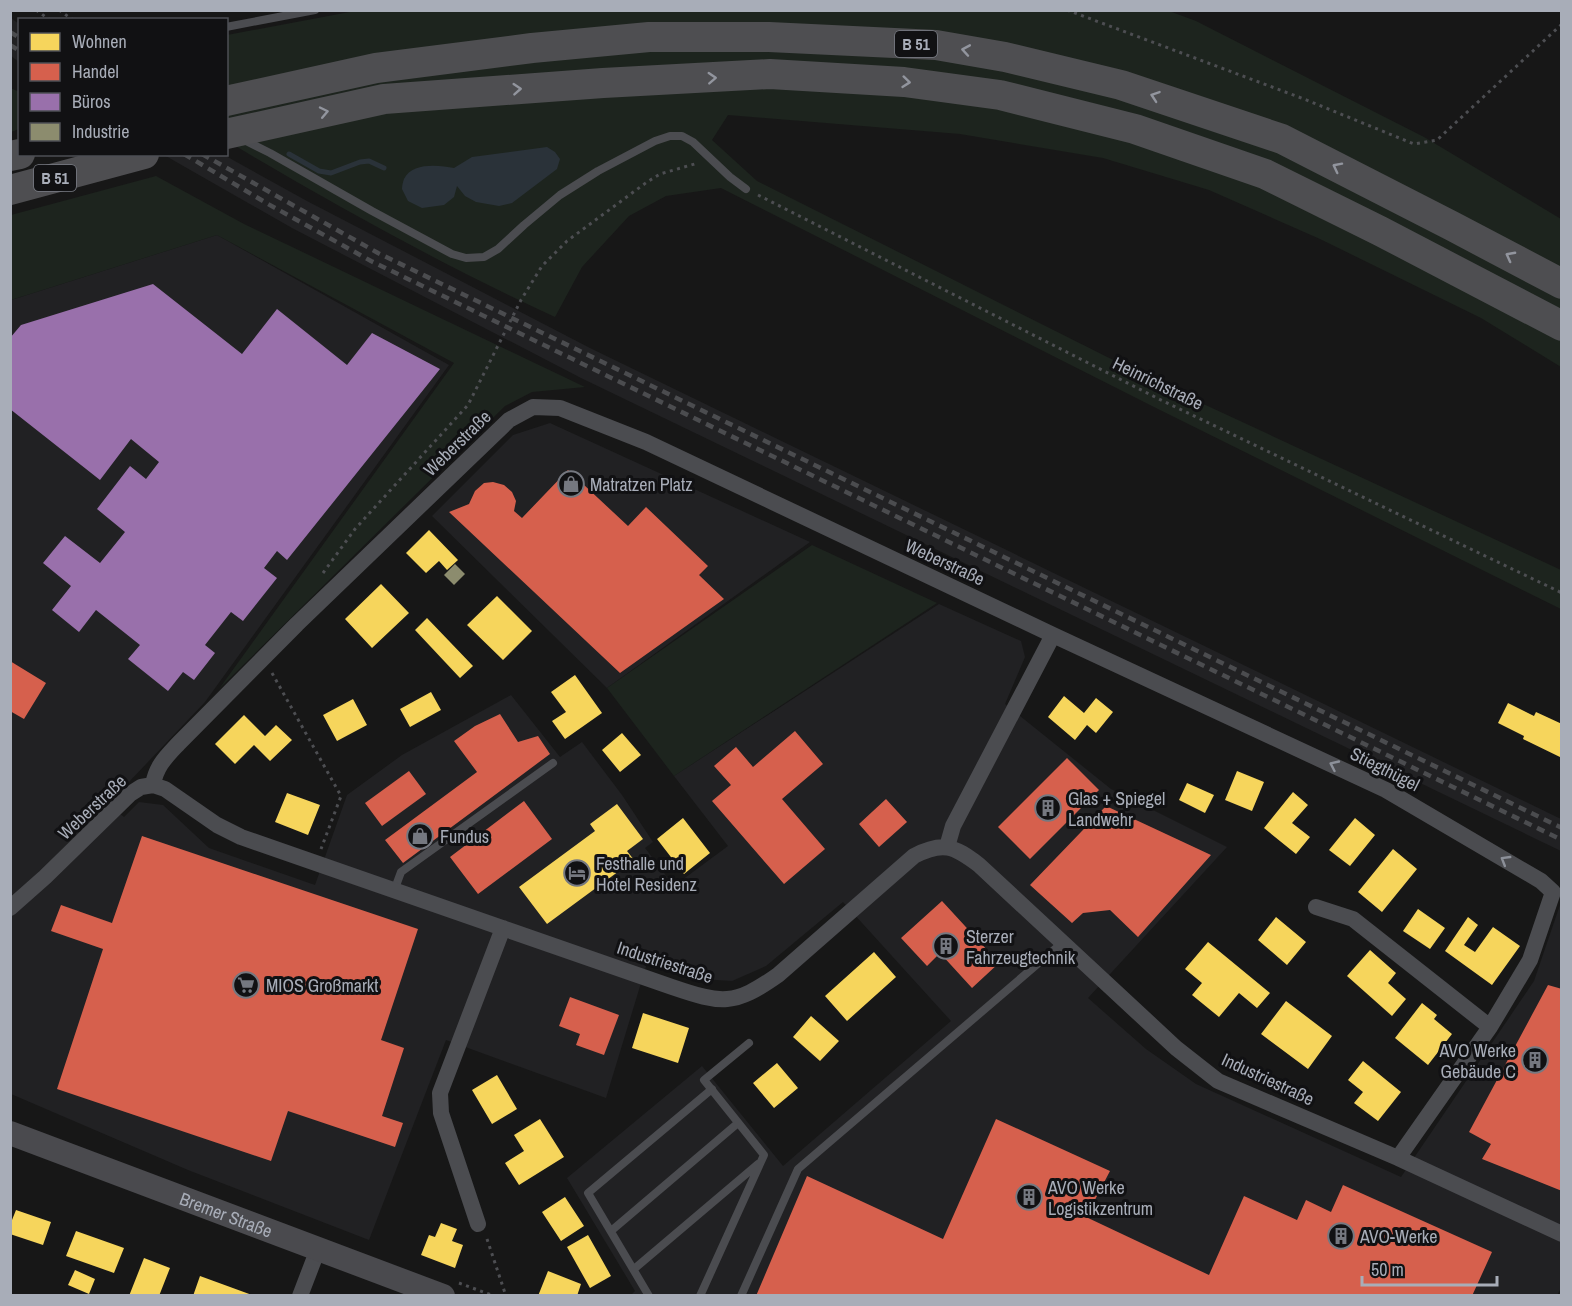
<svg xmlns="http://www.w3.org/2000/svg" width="1572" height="1306" font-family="'Archivo Narrow',sans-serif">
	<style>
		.built { fill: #212123 }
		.green { fill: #1d241e }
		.water { fill: #2a3239 }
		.homes { fill: #f6d55c }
		.shops { fill: #d6604d }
		.offices { fill: #9970ab }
		.industry { fill: #8c8c6e }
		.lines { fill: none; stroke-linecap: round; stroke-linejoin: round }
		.stream { stroke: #2a3239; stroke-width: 5 }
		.path { stroke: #4d4e52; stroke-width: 3; stroke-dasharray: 3 4.5; stroke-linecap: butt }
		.lane { stroke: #4b4c50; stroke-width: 8 }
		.street { stroke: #4b4c50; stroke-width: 16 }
		.secondary { stroke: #4a4a4e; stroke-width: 24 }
		.highway { stroke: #4e4e51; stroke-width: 30 }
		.rail { stroke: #4b4c4f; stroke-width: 4.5; stroke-dasharray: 8 6; stroke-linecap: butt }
		.oneway { stroke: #92959e }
		.oneway2 { stroke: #8c9099 }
		.labels { text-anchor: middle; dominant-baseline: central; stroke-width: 6; stroke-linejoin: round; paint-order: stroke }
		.shield { fill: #111113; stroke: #7b7e86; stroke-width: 1.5 }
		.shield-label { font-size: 16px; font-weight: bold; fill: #a8adb8 }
		.street-label { font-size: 18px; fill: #a8adb8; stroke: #111113 }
		.poi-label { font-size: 18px; fill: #a8adb8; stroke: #111113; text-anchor: start }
	</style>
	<rect width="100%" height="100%" fill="#171717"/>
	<!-- built -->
	<path class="built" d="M11,18L19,24V62L11,56Z
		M164,155H224L307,201L590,348L1561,819V851L581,378L292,228Z
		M217,235L449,365L205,702L108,804L124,817L139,802L163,805L209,848L315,885L347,795L402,755L511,695L560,757L582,742L622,795L653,842L645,848L674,886L728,846L674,776L939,604L1021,641L1025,657L1005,704L1111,789L1227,847L1088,998L1146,1049L1196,1084L1401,1177L1534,981L1561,902L1562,1287L1557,1295H631L635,1291L567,1178L702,1066L783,1166L951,1021L843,902L766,966L732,981L700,979L648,960L606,1098L446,1040L369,1240L188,1170L11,1094V300Z
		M550,423L810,542L607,688L432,516L513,435Z"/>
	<!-- green -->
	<path class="green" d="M355,11H1169L1196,21L1424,137L1561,219V367L1481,318L1320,239L1209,190L1103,158L960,134L728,115L712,140L757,181L1171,389L1561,570V609L1154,407L721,188L666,196L629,216L582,267L555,317C442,265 333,204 227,141V35Z
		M10,88L20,92L19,129L11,132Z
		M156,176L244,224L585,387L532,392L505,406L219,689L454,363L217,235L11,300V215Z
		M812,545L937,603L674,776L607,688Z"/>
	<!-- water -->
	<path class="water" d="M547,147L555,152L560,159L557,169L512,203L499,206L476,202L465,196L457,186L454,197L444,205L422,208L408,201L402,189C402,185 403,182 404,179C412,162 439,165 454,168L472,157Z"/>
	<!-- homes -->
	<path class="homes" d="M429,530L458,560L447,570L439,561L426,573L406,553Z
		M381,584L409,613L372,648L345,619Z
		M497,596L532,631L503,660L467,625Z
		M427,618L473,666L460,678L415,630Z
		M575,675L602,713L565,739L552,721L566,712L551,692Z
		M431,692L441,710L410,727L400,709Z
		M1064,696L1084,713L1096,698L1113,712L1096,733L1087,725L1075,740L1048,717Z
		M353,699L367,725L337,741L323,715Z
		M1508,703L1534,716L1536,712L1562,724V758L1523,739L1524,736L1498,723Z
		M244,715L265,736L276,725L292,740L270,761L254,745L235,764L215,744Z
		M622,733L641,755L620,772L602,750Z
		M1237,771L1264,782L1252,811L1225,800Z
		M1187,783L1214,795L1205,813L1179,800Z
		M1293,792L1308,805L1292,823L1310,837L1296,854L1264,828Z
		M287,793L320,805L308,835L275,822Z
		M617,804L643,839L627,851L634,860L547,924L519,887L595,831L590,824Z
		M683,818L710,853L684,874L657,839Z
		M1355,818L1375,835L1350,866L1329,850Z
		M1393,849L1417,869L1382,912L1358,892Z
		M1418,909L1445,928L1430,949L1403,931Z
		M1276,917L1306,942L1287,965L1258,940Z
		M1468,917L1478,925L1464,945L1475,952L1493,927L1520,946L1492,985L1445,951Z
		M1208,942L1270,993L1257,1008L1239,993L1219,1017L1192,995L1202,983L1185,969Z
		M1370,950L1396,973L1388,983L1406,999L1392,1016L1347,976Z
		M874,952L896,977L847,1021L825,996Z
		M1286,1001L1332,1036L1308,1069L1261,1034Z
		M1422,1003L1437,1015L1434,1019L1452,1034L1428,1065L1395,1038Z
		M643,1013L689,1028L678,1063L632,1048Z
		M811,1016L839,1041L820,1061L793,1037Z
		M1363,1061L1401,1092L1378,1121L1354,1103L1363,1092L1348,1080Z
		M777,1063L798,1088L774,1108L753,1083Z
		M497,1075L517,1109L492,1124L472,1090Z
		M540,1119L564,1157L519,1185L505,1163L524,1151L514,1135Z
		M565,1197L584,1226L561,1241L542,1212Z
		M16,1210L51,1222L43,1245L10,1234V1225Z
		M441,1223L457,1229L452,1241L463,1245L455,1268L421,1255L429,1235L435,1237Z
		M76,1231L124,1248L114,1273L66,1256Z
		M588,1235L611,1276L590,1288L567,1247Z
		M144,1258L170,1268L159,1296H129Z
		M75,1270L95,1279L89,1294L68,1285Z
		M548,1271L581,1284L577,1296H538Z
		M200,1276L252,1295V1296H193Z"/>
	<!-- shops -->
	<path class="shops" d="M568,470L628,526L646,507L708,566L699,575L724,599L620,673L449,512L469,504L475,491L484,483L493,482L504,485L512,492L516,501L514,511L522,518Z
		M10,661L46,683L24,719L10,711Z
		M500,714L518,742L538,736L550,754L403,863L385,840L477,772L454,741L475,726Z
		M795,731L823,764L782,799L825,849L784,884L712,801L731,785L714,766L736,747L753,767Z
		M1067,758L1099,790L1030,859L998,827Z
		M409,771L426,794L382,826L365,803Z
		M886,799L907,822L879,847L859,824Z
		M524,801L552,839L478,894L450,857Z
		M1106,806L1211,855L1138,937L1110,910L1083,913L1072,923L1030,885Z
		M142,836L418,929L381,1040L404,1048L382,1116L403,1123L395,1147L288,1111L271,1161L57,1089L103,949L51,931L61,905L112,923Z
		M942,901L999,963L972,988L940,953L927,966L901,938Z
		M1548,985L1562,989V1191L1482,1159L1491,1144L1469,1132Z
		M570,997L619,1015L604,1055L576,1045L580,1034L559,1026Z
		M996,1119L1110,1171L1086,1217L1209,1275L1244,1196L1297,1220L1306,1200L1331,1212L1343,1185L1492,1252L1472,1296H756L807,1176L943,1239Z"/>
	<!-- offices -->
	<path class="offices" d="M153,284L242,354L277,309L347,365L372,333L440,369L287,560L277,551L264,568L277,578L243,621L231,612L205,645L215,653L194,680L183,672L168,691L128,659L140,645L96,610L79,632L52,610L71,586L43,563L65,536L100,563L125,532L97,509L130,466L146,479L159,462L131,439L100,480L10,409V338L21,325Z"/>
	<!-- industry -->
	<path class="industry" d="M455,564L465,574L454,585L444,575Z"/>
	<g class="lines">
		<!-- stream -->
		<path class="stream" d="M289,154L319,171L331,173L360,162L369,161L384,168"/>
		<!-- path -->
		<path class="path" d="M36,10L50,20
			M59,10L73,20
			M1067,10L1304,99L1414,144L1437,140L1562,24
			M758,195L1159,399L1562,593
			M323,573L355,529L468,405L521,300L542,266L567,241L647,182L660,174L698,163
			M272,673L341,796L321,849
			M487,1239L506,1296
			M459,1283L494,1296"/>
		<!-- lane -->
		<path class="lane" d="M226,27L315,10
			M242,139L270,153L372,211L452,254L466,258L484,257L498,249L524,225L560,195L598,171L655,141L670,136H682L693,142L730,177L746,189
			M394,891L401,872L553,763
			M611,1231L738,1123
			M634,1269L758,1164
			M649,1296L588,1193L712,1089
			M700,1296L764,1155L704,1080L749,1043
			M741,1296L798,1169L1062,943"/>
		<!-- street -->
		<path class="street" d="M153,785C156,766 166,757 179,743L297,624L509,420L533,407L560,408L646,442L1053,635L1386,790L1541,881L1553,892L1530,960L1490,1027L1398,1158
			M947,847L953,826L1053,635
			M1316,907L1353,919L1490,1027
			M10,908L45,877L130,794L141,787L153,785L165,789L217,825L241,837L672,987C722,1004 734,1006 778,975L914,856C943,841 954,846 979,865L1176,1048L1218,1081L1398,1158L1562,1234
			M478,1224L441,1113L440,1093L503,928
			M300,1296L318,1249"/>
		<!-- secondary -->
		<path class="secondary" id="s1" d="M10,1133L443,1296"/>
		<!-- highway -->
		<path class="highway" d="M226,101L376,68L532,48L649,37H769L936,45L1005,57L1121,85L1282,139L1452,226L1562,284
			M226,134L384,99L603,83L770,74L904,82L1000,95L1135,129L1265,174L1380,231L1562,326
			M10,156L20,154
			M10,190L144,154"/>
		<!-- rail -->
		<path class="rail" d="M10,32L20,38
			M10,45L20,51
			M184,154L268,204L371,261L1562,840
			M202,154L378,253L1562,828"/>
	</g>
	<!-- one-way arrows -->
	<defs><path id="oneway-chevron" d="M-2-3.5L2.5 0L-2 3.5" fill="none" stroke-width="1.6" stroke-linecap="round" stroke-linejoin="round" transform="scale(1.5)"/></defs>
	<g class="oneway">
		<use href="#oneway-chevron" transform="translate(966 50) rotate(-170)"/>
		<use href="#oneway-chevron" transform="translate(712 78) rotate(-3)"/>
		<use href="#oneway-chevron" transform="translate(906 82) rotate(6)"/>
		<use href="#oneway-chevron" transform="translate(517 89) rotate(-4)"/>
		<use href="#oneway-chevron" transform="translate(1155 96) rotate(-161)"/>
		<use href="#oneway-chevron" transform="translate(324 112) rotate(-12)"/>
		<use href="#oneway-chevron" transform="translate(1337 167) rotate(-153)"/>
		<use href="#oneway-chevron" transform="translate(1510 256) rotate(-152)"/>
	</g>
	<g class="oneway2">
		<use href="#oneway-chevron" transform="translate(1334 765) rotate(-155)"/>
		<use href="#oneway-chevron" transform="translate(1505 860) rotate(-149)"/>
	</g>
	<!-- icons -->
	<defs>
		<g id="shop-ring" transform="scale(1.35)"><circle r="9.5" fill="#111113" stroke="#757880" stroke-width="1.5"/><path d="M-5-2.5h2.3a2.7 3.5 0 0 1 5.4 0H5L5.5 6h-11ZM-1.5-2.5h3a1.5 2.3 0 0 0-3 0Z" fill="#757880"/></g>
		<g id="building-ring" transform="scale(1.35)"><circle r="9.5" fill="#111113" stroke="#757880" stroke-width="1.5"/><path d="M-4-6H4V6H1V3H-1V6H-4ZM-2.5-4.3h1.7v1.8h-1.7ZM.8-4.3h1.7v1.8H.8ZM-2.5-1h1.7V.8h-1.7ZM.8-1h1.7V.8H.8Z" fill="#757880"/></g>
		<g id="hotel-ring" transform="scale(1.35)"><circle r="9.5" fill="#111113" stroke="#757880" stroke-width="1.5"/><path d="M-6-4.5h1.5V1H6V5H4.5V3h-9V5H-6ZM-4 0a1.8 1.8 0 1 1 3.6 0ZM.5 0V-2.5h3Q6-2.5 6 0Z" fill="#757880"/></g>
		<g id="supermarket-ring" transform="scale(1.35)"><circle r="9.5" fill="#111113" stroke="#757880" stroke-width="1.5"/><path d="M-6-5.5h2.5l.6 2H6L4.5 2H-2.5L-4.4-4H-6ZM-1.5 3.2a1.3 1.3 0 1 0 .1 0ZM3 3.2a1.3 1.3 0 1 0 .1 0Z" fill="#757880"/></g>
	</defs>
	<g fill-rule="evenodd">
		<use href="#shop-ring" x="571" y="484"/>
		<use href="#building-ring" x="1048" y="808"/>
		<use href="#shop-ring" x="420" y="836"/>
		<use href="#hotel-ring" x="577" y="873"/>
		<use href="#building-ring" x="946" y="946"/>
		<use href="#supermarket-ring" x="246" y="985"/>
		<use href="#building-ring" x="1535" y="1060"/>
		<use href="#building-ring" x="1029" y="1197"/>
		<use href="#building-ring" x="1341" y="1236"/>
	</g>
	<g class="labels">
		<!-- shield labels -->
		<g class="shield">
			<rect x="895" y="31" width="42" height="26" rx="4.5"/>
			<rect x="34" y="165" width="42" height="26" rx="4.5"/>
		</g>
		<g class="shield-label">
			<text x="916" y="44">B 51</text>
			<text x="55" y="178">B 51</text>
		</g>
		<!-- street labels -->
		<g class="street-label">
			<text transform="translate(1158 383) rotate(26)">Heinrichstraße</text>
			<text transform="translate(457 443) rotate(-44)">Weberstraße</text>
			<text transform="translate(945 562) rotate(25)">Weberstraße</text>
			<text transform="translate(1385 769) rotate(27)">Stiegthügel</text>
			<text transform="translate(92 807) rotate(-43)">Weberstraße</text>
			<text transform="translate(665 962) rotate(18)">Industriestraße</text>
			<text transform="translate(1268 1079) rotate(25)">Industriestraße</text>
			<text stroke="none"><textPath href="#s1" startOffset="231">Bremer Straße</textPath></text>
		</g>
		<!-- poi labels -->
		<g class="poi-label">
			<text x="590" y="484">Matratzen Platz</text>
			<text x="1068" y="798">Glas + Spiegel<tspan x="1068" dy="21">Landwehr</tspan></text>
			<text x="440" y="836">Fundus</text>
			<text x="596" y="863">Festhalle und<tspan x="596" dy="21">Hotel Residenz</tspan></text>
			<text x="966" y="936">Sterzer<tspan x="966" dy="21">Fahrzeugtechnik</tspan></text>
			<text x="266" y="985">MIOS Großmarkt</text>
			<text x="1516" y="1050" text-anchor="end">AVO Werke<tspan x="1516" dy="21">Gebäude C</tspan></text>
			<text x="1048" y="1187">AVO Werke<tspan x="1048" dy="21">Logistikzentrum</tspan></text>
			<text x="1360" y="1236">AVO-Werke</text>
		</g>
	</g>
	<!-- border -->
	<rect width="1572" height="1306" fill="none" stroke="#a8adb8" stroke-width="24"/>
	<!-- legend -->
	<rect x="18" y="18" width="210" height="138" fill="#111113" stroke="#4d4f55" stroke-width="1.5"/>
	<rect x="30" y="33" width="30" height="18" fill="#f6d55c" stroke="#4d4f55" stroke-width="1.5"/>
	<text x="72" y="48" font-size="18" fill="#a8adb8">Wohnen</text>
	<rect x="30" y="63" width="30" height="18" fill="#d6604d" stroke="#4d4f55" stroke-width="1.5"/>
	<text x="72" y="78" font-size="18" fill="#a8adb8">Handel</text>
	<rect x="30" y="93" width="30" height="18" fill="#9970ab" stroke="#4d4f55" stroke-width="1.5"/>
	<text x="72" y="108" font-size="18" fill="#a8adb8">Büros</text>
	<rect x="30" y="123" width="30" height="18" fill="#8c8c6e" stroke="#4d4f55" stroke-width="1.5"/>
	<text x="72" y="138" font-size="18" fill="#a8adb8">Industrie</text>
	<!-- scale -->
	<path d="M1362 1276v9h135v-9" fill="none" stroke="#a8adb8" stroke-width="3"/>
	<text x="1371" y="1276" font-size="18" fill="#a8adb8" stroke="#111113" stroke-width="4.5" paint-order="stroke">50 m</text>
</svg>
